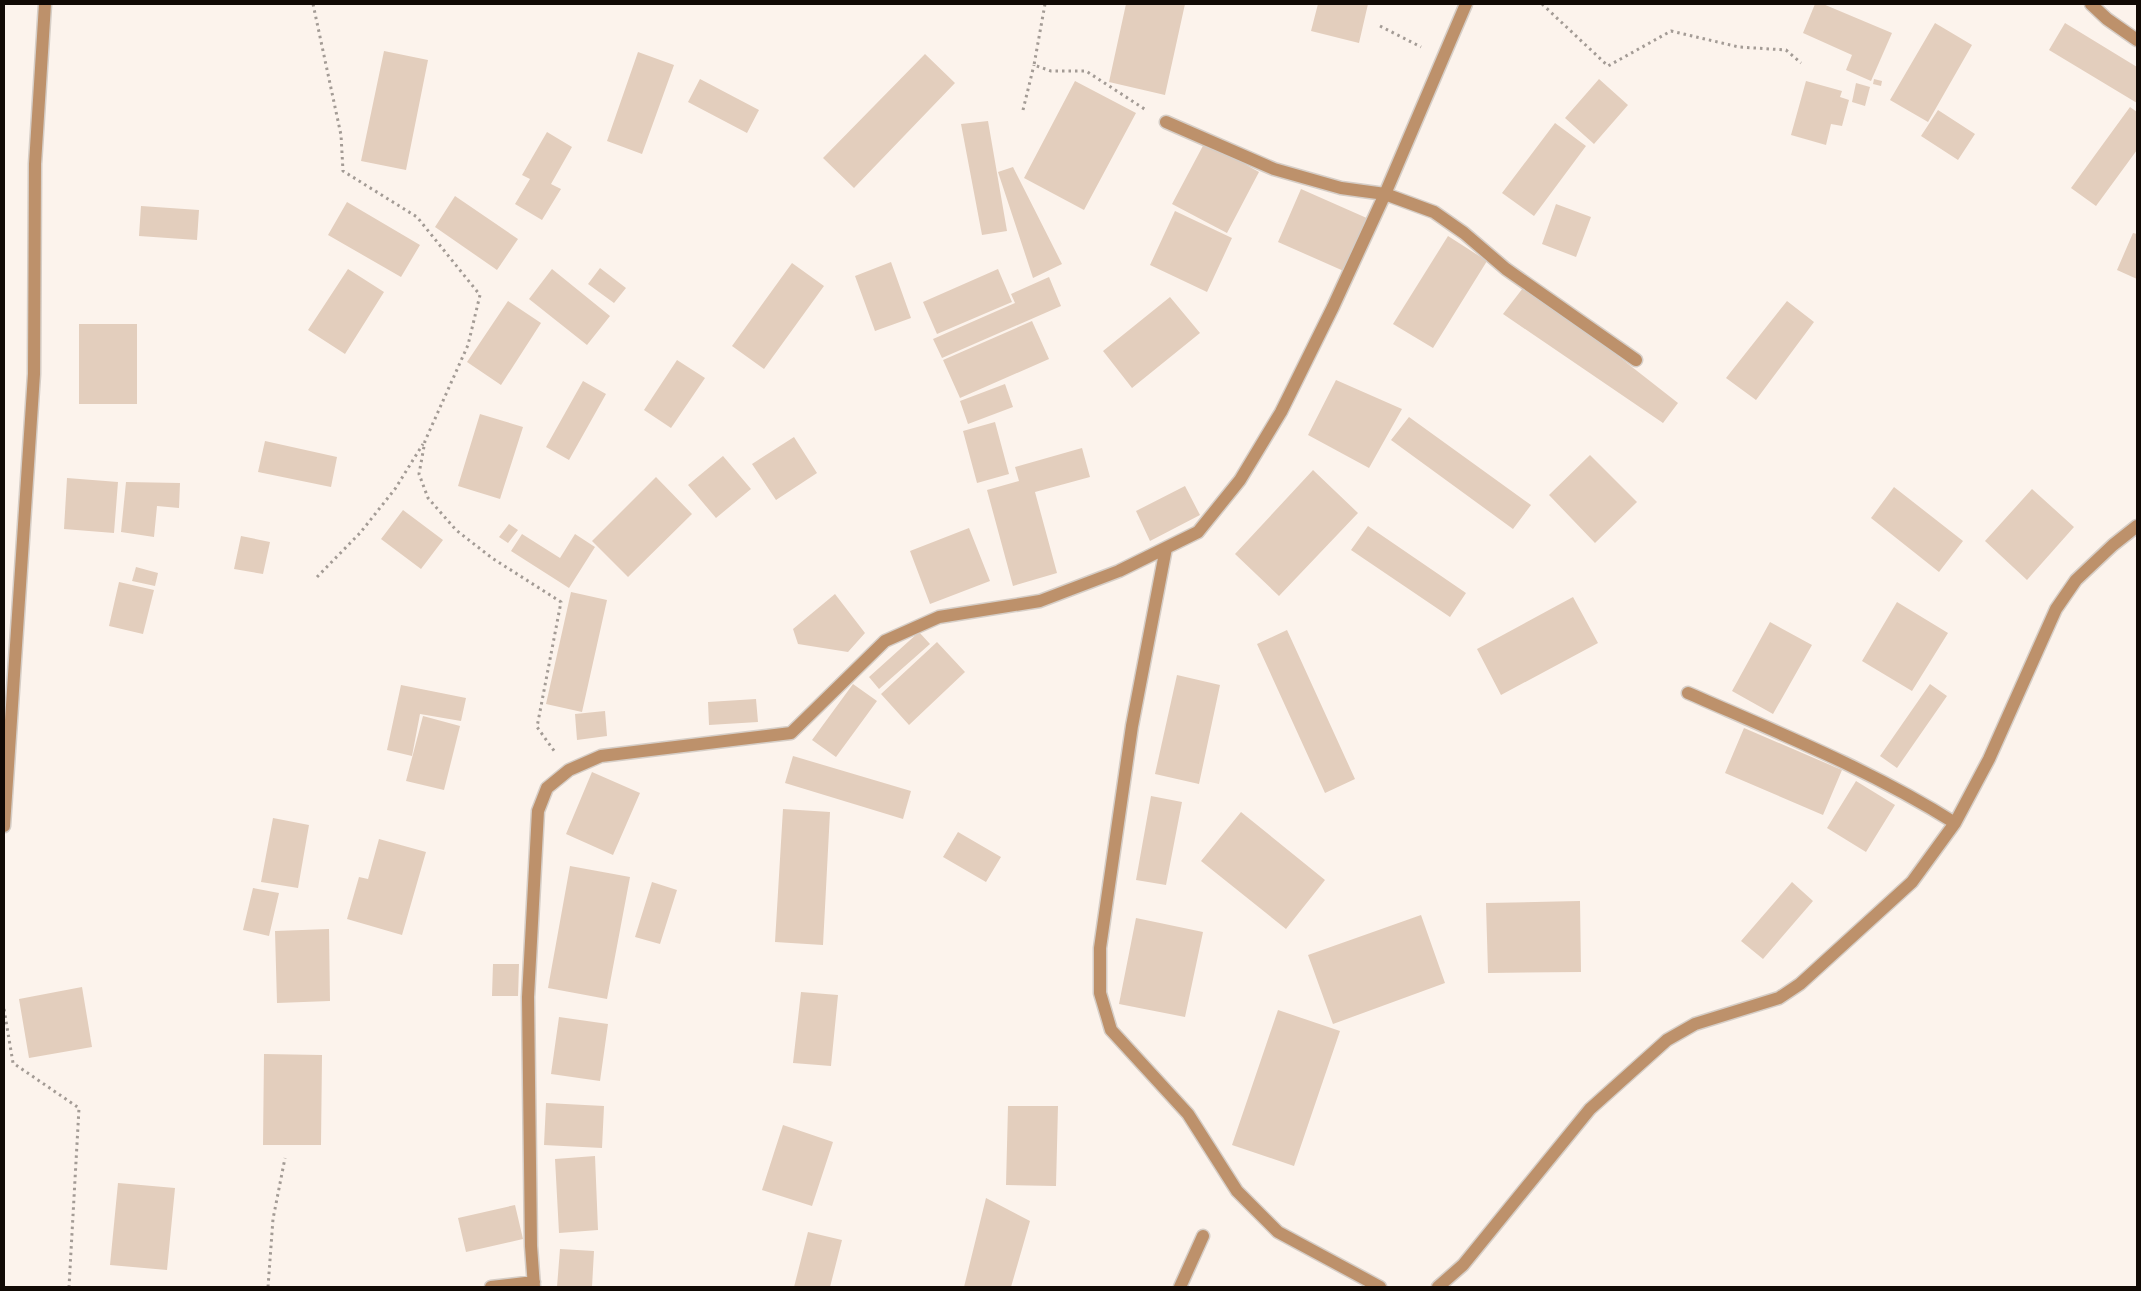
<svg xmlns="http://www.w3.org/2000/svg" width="2141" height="1291" font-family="'Source Serif 4',serif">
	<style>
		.building { fill: #e3cebd }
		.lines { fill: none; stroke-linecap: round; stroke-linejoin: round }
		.street-casing { stroke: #d6cec7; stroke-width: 15 }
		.path { stroke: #a39b95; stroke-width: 3; stroke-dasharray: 2.5 4; stroke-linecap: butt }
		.street { stroke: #bd916b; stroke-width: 12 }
	</style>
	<rect width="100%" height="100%" fill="#fcf3ec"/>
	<!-- building -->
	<path class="building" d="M1126,4H1185L1165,95L1109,82Z
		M1318,4H1368L1359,43L1311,31Z
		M1815,4H1823L1892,33L1871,81L1846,70L1852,55L1803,33Z
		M1935,23L1972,45L1928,122L1890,100Z
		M2065,23L2137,67V103L2049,50Z
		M384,51L428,60L406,170L361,161Z
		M638,52L674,65L642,154L607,141Z
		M925,54L955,83L854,188L823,158Z
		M700,79L759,110L747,133L688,102Z
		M1599,79L1628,105L1594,144L1565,118Z
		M1874,79L1882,81L1881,86L1873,84Z
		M1075,81L1136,113L1084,210L1024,178Z
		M1806,81L1842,91L1840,97L1849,100L1842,126L1831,124L1826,145L1791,135Z
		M1856,83L1870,87L1865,106L1852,102Z
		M2130,107L2137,112V150L2096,206L2071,188Z
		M1938,110L1975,134L1958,160L1921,136Z
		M988,121L1007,231L982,235L961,124Z
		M1555,123L1586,146L1534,216L1502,193Z
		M547,132L572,147L551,184L561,189L542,220L515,204L530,179L522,175Z
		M1205,142L1259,172L1227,233L1172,204Z
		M1013,167L1062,264L1033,278L998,172Z
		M1301,189L1378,223L1355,276L1278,242Z
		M455,196L518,239L497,270L435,227Z
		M347,202L420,245L401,277L328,235Z
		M1556,204L1591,217L1576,257L1542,244Z
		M141,206L199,210L197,240L139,236Z
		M1175,211L1232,238L1207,292L1150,265Z
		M2133,233L2137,234V279L2117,270Z
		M1448,236L1487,261L1433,348L1393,324Z
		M891,262L911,318L875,331L855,276Z
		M792,263L824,286L764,369L732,346Z
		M600,268L626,288L614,303L588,284Z
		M348,269L384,292L345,354L308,330Z
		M552,269L610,316L587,345L529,299Z
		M998,269L1012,302L937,334L923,302Z
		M1049,277L1061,306L942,358L933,339L1015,303L1011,294Z
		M1526,284L1678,403L1663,423L1503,314Z
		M1170,297L1200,333L1132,388L1103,351Z
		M508,301L541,323L501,385L467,362Z
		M1787,301L1814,322L1756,400L1726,378Z
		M1032,321L1049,359L960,398L943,360Z
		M79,324H137V404H79Z
		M677,360L705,378L671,428L644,410Z
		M1336,380L1402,409L1369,468L1308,435Z
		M583,381L606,394L569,460L546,447Z
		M1005,384L1013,407L968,424L960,401Z
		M480,414L523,427L500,499L458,486Z
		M1409,417L1531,505L1513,529L1391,440Z
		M995,422L1009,474L977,483L963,431Z
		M794,437L817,473L776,500L752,464Z
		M265,441L337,457L331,487L258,472Z
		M1082,448L1090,477L1035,492L1057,573L1013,586L987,490L1019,481L1015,467Z
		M1590,455L1637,502L1595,543L1549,495Z
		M723,456L751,489L716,518L688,485Z
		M1313,470L1358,513L1279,596L1235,554Z
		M656,477L692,514L628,577L592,541Z
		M67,478L118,482L114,533L64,529Z
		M126,482L180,483L179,508L157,506L154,537L121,532Z
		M1185,486L1200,515L1150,541L1136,511Z
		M1894,487L1963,541L1939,572L1871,518Z
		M2032,489L2074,527L2027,580L1985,541Z
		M403,510L443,540L421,569L381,539Z
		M509,524L518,530L508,543L499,537Z
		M1368,526L1466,593L1450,617L1351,550Z
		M969,528L990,581L930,604L910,551Z
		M522,534L560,558L575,534L595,547L569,588L511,551Z
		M241,536L270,542L263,574L234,569Z
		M136,567L158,573L155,586L132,581Z
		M119,582L154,590L143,634L109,626Z
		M571,592L607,600L582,712L546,704Z
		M835,594L865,633L848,652L798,644L793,629Z
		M1573,597L1598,643L1501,695L1477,649Z
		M1897,602L1948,633L1912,691L1862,661Z
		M1770,622L1812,645L1773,714L1732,691Z
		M1287,630L1355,779L1325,793L1257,644Z
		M919,632L930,644L879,689L869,677Z
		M937,642L965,672L909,725L881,694Z
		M1177,675L1220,685L1199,784L1155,774Z
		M853,684L877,701L836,757L812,740Z
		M1930,684L1947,696L1897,768L1880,756Z
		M401,685L466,698L461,721L420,714L412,756L387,750Z
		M756,699L758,722L709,725L708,702Z
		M605,711L607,736L577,740L575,714Z
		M423,716L460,726L444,790L406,781Z
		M1744,728L1842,770L1823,815L1725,773Z
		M793,756L911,791L903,819L785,783Z
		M592,772L640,793L613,855L566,834Z
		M1856,781L1895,805L1866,852L1827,828Z
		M1151,796L1182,802L1166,885L1136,880Z
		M783,809L830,812L823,945L775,942Z
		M1241,812L1325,880L1286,929L1201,861Z
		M273,818L309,825L298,888L261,882Z
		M958,832L1001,857L986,882L943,857Z
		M379,839L426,852L402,935L347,919L359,877L368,879Z
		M570,866L630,877L607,999L548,988Z
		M652,882L677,890L660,944L635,937Z
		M1792,882L1813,901L1763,959L1741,941Z
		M253,888L279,893L269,936L243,930Z
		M1580,901L1581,972L1488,973L1486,903Z
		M1421,915L1445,983L1333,1024L1308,955Z
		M1136,918L1203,932L1185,1017L1119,1004Z
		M329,929L330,1001L277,1003L275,931Z
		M493,964H519L518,996H492Z
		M82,987L92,1047L29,1058L19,999Z
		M801,992L838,995L831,1066L793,1063Z
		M1278,1010L1340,1031L1294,1166L1232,1145Z
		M559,1017L608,1024L600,1081L551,1074Z
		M264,1054L322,1055L321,1145H263Z
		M546,1103L604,1106L602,1148L544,1145Z
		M1008,1106H1058L1056,1186L1006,1185Z
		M783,1125L833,1142L812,1206L762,1190Z
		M595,1156L598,1230L559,1233L555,1159Z
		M118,1183L175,1188L167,1270L110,1265Z
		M986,1198L1030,1221L1011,1287H964Z
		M515,1205L523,1239L466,1252L458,1218Z
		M808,1232L842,1240L830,1287H794Z
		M560,1249L594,1251L592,1287H557Z"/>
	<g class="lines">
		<!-- street casing -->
		<g class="street-casing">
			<path id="street" d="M2091,4L2107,19L2137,40
				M1166,122L1274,169L1341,188L1385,194L1434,212L1464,233L1506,269L1636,360
				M1166,548L1132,726L1100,948V993L1111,1030L1188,1114L1237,1191L1278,1232L1380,1287
				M1688,693C1779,733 1871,770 1955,823L1989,759L2056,609L2076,580L2113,545L2137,526
				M4,826L34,374L35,164L45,4
				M491,1287L534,1282
				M534,1287L531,1246L528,997L538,811L547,788L569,770L601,756L791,733L885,641L939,617L1040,601L1119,571L1198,532L1240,480L1281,412L1333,307L1385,194L1466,4
				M1180,1287L1203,1236
				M1438,1287L1463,1265L1590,1109L1667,1040L1695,1024L1779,998L1800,984L1912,882L1955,823"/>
		</g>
		<!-- path -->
		<path class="path" d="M313,4L341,135L343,171L417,217L480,295L468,345L425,441L419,474L428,498L456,530L492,558L561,602L537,727L555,752
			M1045,4L1034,65L1051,71H1086L1146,110
			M1542,4L1608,66L1671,31L1739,47L1786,50L1801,63
			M1380,26L1421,47
			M1023,110L1034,65
			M317,577L360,533L395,489L423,444
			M4,1009L13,1063L79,1108L69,1287
			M268,1287L273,1219L285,1158"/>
		<!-- street -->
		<use href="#street" class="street"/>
	</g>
	<!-- border -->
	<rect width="2141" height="1291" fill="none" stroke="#110a05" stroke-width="10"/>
</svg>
